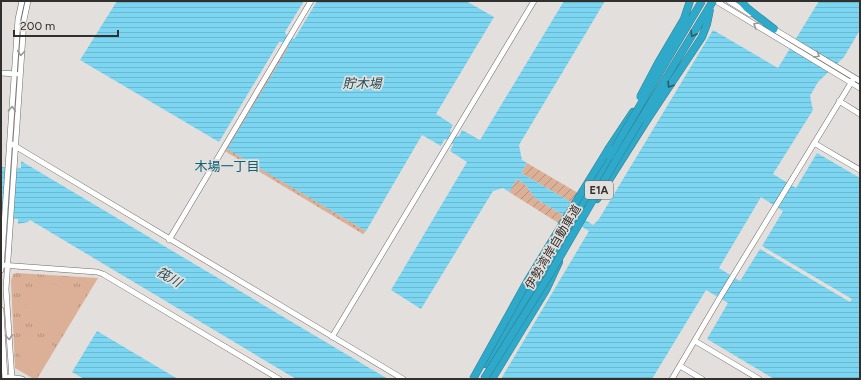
<svg xmlns="http://www.w3.org/2000/svg" width="861" height="380" font-family="Figtree,'Noto Sans JP',sans-serif">
	<style>
		.grass { fill: url(#grass-dots) }
		.park { fill: url(#park-tufts) }
		.garden { fill: url(#garden-furrows) }
		.pitch { fill: #dcb097 }
		.water { fill: url(#water-rules); fill-rule: evenodd }
		.lines { fill: none; stroke-linecap: round; stroke-linejoin: round }
		.tertiary-casing { stroke: #6e6a68; stroke-width: 6 }
		.motorway-casing { stroke: #307f93; stroke-width: 8 }
		.tertiary { stroke: #fff; stroke-width: 5 }
		.motorway { stroke: #2fa9c9; stroke-width: 7 }
		.motorway-bridge-casing { stroke: #307f93; stroke-width: 8; stroke-linecap: butt }
		.motorway-bridge { stroke: #2fa9c9; stroke-width: 7 }
		.oneway { stroke: #989897 }
		.oneway2 { stroke: #315a65 }
		.labels { text-anchor: middle; dominant-baseline: central; stroke-width: 3.5; stroke-linejoin: round; paint-order: stroke }
		.shield { fill: #e3dfdc; stroke: #676463; stroke-width: 1 }
		.shield-label { font-size: 11px; font-weight: bold; fill: #32302f }
		.street-label { font-size: 12px; fill: #32302f; stroke: #e3dfdc }
		.water-label { font-size: 13px; font-style: italic; fill: #234c58; stroke: #e3dfdc }
		.neighbourhood-label { font-size: 13px; fill: #0b6176; stroke: #e3dfdc }
	</style>
	<defs>
		<pattern id="grass-dots" width="8" height="8" patternUnits="userSpaceOnUse"><rect width="8" height="8" fill="#dcb097"/><path d="M2 2h.1M6 6h.1" fill="none" stroke="#b3907c" stroke-width="1.8" stroke-linecap="round"/></pattern>
		<pattern id="park-tufts" width="24" height="20" patternUnits="userSpaceOnUse"><rect width="24" height="20" fill="#dcb097"/><path d="M3 7l-1-3M5 7V3M7 7l1-3M15 17l-1-3M17 17v-4M19 17l1-3" fill="none" stroke="#b3907c"/></pattern>
		<pattern id="garden-furrows" width="10" height="10" patternUnits="userSpaceOnUse"><rect width="10" height="10" fill="#dcb097"/><path d="M-1 1l2-2M0 10L10 0M9 11l2-2" fill="none" stroke="#b3907c"/></pattern>
		<pattern id="water-rules" width="6" height="5" patternUnits="userSpaceOnUse"><rect width="6" height="5" fill="#7dd6f1"/><path d="M0 2.5h6" fill="none" stroke="#6cb8cf"/></pattern>
	</defs>
	<rect width="100%" height="100%" fill="#e3dfdc"/>
	<!-- grass -->
	<path class="grass" d="M288,45V48L228,149L366,231L363,234L223,150Z"/>
	<!-- park -->
	<path class="park" d="M17,273L98,278L37,379H34L15,368L11,281L13,274Z"/>
	<!-- garden -->
	<path class="garden" d="M527,163L578,193L572,204L569,201L521,173Z
		M517,179L525,184L535,198L564,216L560,224L509,192Z"/>
	<!-- pitch -->
	<path class="pitch" d="M41,279L48,280L81,300L58,339L23,318L21,313Z
		M31,333L54,346L36,375L21,366L19,350L22,349Z"/>
	<!-- water -->
	<path class="water" d="M117,1H304L285,32L287,36L291,39L295,38L317,1H466L494,17L436,114L453,125L450,130L451,134L455,137L459,136L462,130L480,140L564,1H605L519,145L522,160L527,163L521,173L569,201L587,221L593,225L599,219L713,30L778,68L819,1H860V30L844,57L818,82L810,96L813,110L773,174L796,188L817,153L860,178V379H774L707,339L728,303L706,290L652,379H501L589,231L535,198L525,184L517,179L509,192L503,188L493,191L421,309L391,290L467,162L450,151L453,145L452,142L447,139L444,140L441,146L422,135L366,231L227,149L288,48V45L283,42H279L219,142L80,60ZM761,197L783,211L762,246L852,299L850,302L760,249L740,281L719,268Z
		M21,161L388,379H296L30,220L28,222L18,224V219L1,218V167L21,168Z
		M97,331L178,379H84L72,372Z"/>
	<g class="lines">
		<!-- tertiary casing -->
		<g class="tertiary-casing">
			<path id="tertiary" d="M716,1L860,88
				M729,1L750,14
				M772,28L860,81
				M1,73L16,74
				M839,101L860,114
				M10,143L403,379
				M814,143L860,170
				M169,240L311,1
				M1,265L97,272L103,274L279,379
				M1,270L18,19L22,1
				M1,310L5,379
				M332,337L534,1
				M695,341L759,379
				M680,366L702,379
				M9,377L22,379
				M12,379L6,289L24,20L28,1
				M672,379L719,299L854,78"/>
		</g>
		<!-- motorway casing -->
		<g class="motorway-casing">
			<path id="motorway" d="M741,1L747,8L774,29
				M609,148L633,112
				M597,199L647,120
				M485,364L544,269L610,156
				M492,379L546,290L559,262"/>
		</g>
		<!-- tertiary -->
		<use href="#tertiary" class="tertiary"/>
		<!-- motorway -->
		<use href="#motorway" class="motorway"/>
		<!-- motorway-bridge casing -->
		<g class="motorway-bridge-casing">
			<path id="motorway-bridge" d="M640,97L658,63L684,19L690,1
				M647,120L702,37L707,24L710,9
				M610,156L702,1
				M473,379L528,280L609,148
				M484,379L550,274L616,160L713,1"/>
		</g>
		<!-- motorway-bridge -->
		<use href="#motorway-bridge" class="motorway-bridge"/>
	</g>
	<!-- one-way arrows -->
	<defs><path id="oneway-chevron" d="M-2-3.5L2.5 0L-2 3.5" fill="none" stroke-width="1.6" stroke-linecap="round" stroke-linejoin="round"/></defs>
	<g class="oneway">
		<use href="#oneway-chevron" transform="translate(756 25) rotate(-149)"/>
		<use href="#oneway-chevron" transform="translate(21 53) rotate(94)"/>
		<use href="#oneway-chevron" transform="translate(817 55) rotate(31)"/>
		<use href="#oneway-chevron" transform="translate(12 109) rotate(-87)"/>
		<use href="#oneway-chevron" transform="translate(9 337) rotate(86)"/>
	</g>
	<g class="oneway2">
		<use href="#oneway-chevron" transform="translate(693 34) rotate(121)"/>
		<use href="#oneway-chevron" transform="translate(670 85) rotate(124)"/>
	</g>
	<g class="labels">
		<!-- shield labels -->
		<rect class="shield" x="585" y="181" width="28" height="18" rx="3"/>
		<g class="shield-label">
			<text x="599" y="190">E1A</text>
		</g>
		<!-- street labels -->
		<g class="street-label">
			<text transform="translate(553 247) rotate(-59)">伊勢湾岸自動車道</text>
		</g>
		<!-- water labels -->
		<g class="water-label">
			<text x="362" y="83">貯木場</text>
			<text transform="translate(169 277) rotate(31)">筏川</text>
		</g>
		<!-- neighbourhood labels -->
		<g class="neighbourhood-label">
			<text x="227" y="166">木場一丁目</text>
		</g>
	</g>
	<!-- border -->
	<rect width="861" height="380" fill="none" stroke="#32302f" stroke-width="4"/>
	<!-- scale -->
	<path d="M14 30v6h104v-6" fill="none" stroke="#32302f" stroke-width="2"/>
	<text x="20" y="30" font-size="12" fill="#32302f" stroke="#e3dfdc" stroke-width="3" paint-order="stroke">200 m</text>
</svg>
